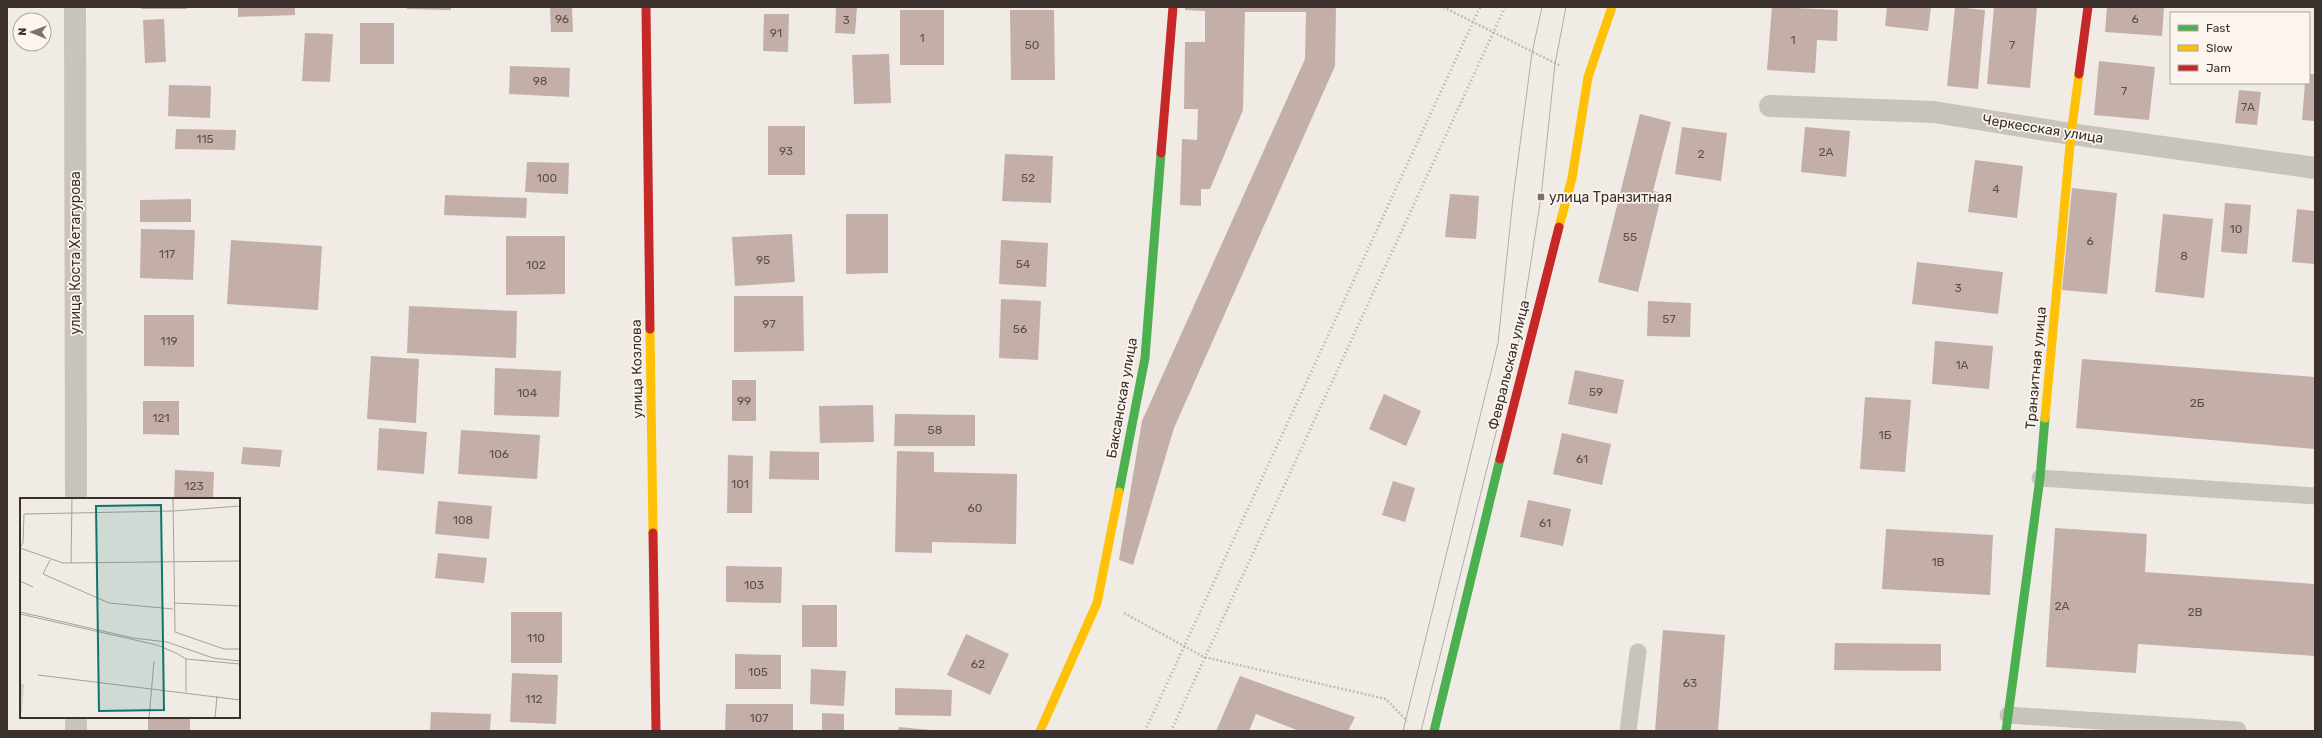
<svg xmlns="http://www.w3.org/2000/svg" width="2322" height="738" font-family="Rubik,sans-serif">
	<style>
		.building { fill: #c3afa7 }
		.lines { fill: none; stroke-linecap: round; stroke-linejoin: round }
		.path { stroke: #c2bbb6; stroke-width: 2.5; stroke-dasharray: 2 2; stroke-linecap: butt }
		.lane { stroke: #c9c3be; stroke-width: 17 }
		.street { stroke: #c9c3be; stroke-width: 22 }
		.fast { stroke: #4caf50; stroke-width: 9 }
		.slow { stroke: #ffc107; stroke-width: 9 }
		.jam { stroke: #c62828; stroke-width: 9 }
		.tram { stroke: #b1aca8; stroke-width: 1 }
		.rail { stroke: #b1aca8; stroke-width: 3; stroke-dasharray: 1 3; stroke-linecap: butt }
		.poi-dot { fill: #7a716c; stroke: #fbf5ee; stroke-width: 1.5 }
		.labels { text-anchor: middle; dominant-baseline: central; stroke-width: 3.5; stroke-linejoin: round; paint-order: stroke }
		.number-label { font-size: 12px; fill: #5d504a }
		.street-label { font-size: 14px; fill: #3b302b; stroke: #fbf5ee }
		.poi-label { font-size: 14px; fill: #3b302b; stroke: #fbf5ee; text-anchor: start }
		.inset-road { fill: none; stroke: #a8a09b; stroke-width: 1 }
		.view { fill: #0f766e; fill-opacity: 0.15; stroke: #0f766e; stroke-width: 2 }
		.inset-edge { fill: none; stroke: #3b302b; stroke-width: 2 }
	</style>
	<rect width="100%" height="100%" fill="#f0ebe5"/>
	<!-- building -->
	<path class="building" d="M141,7H187V9H141Z
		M238,7H295V15L238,17Z
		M407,7H451V10L407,9Z
		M550,7H572L573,32H551Z
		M836,7H857L855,34L835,33Z
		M1185,7H1336L1335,66L1174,428L1133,565L1119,560L1142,421L1305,59L1306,12H1245L1243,110L1210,189H1201V206L1180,205L1182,139L1197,140L1198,109H1184L1185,42H1205V11L1185,10Z
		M1772,7L1838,10L1837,41L1817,40L1815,73L1767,70Z
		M1887,7H1931L1928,31L1885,26Z
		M1955,7L1985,10L1978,89L1947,86Z
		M1994,7H2037L2030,88L1987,84Z
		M2107,7H2164L2162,36L2105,32Z
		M900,10H944V65H900Z
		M1010,10H1054L1055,80H1011Z
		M764,14H789L788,52L763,51Z
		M164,19L166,62L145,63L143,20Z
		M360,23H394V64H360Z
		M305,33L333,34L330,82L302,81Z
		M889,54L891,103L854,104L852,55Z
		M2099,61L2155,67L2149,120L2094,115Z
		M510,66L570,68L569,97L509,94Z
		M2309,74H2315V121L2302,120L2305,83H2309Z
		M169,85L211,86L210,118L168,116Z
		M2239,90L2261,92L2257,125L2235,123Z
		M1640,114L1671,122L1653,191L1662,193L1638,292L1598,282Z
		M768,126H805V175H768Z
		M1682,127L1727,133L1721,181L1675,174Z
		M1805,127L1850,131L1846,177L1801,172Z
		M176,129L236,130L235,150L175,149Z
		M1005,154L1053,156L1051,203L1002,201Z
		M1975,160L2023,166L2017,218L1968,212Z
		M527,162L569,163L568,194L525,192Z
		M2072,188L2117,193L2107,294L2062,290Z
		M1450,194L1479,196L1476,239L1445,237Z
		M445,195L527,198L526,218L444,215Z
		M191,199V222H140V200Z
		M2225,203L2251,205L2247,254L2221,252Z
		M2297,209L2315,211V264L2292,262Z
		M846,214H888V273L846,274Z
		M2163,214L2213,219L2204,298L2155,292Z
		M141,229L195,230L193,280L140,278Z
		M792,234L795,282L735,286L732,237Z
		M506,236H565V294L506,295Z
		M231,240L322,246L318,310L227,304Z
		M1001,240L1048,243L1046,287L999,284Z
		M1917,262L2003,272L1998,314L1912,304Z
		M734,296H803L804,351L734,352Z
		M1001,299L1041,301L1038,360L999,358Z
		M1648,301L1691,303L1690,337L1647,336Z
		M409,306L517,311L516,358L407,353Z
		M144,315H194V367L144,366Z
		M1935,341L1993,346L1989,389L1932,384Z
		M371,356L419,359L416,423L367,419Z
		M2082,359L2315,377V449L2076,428Z
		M495,368L561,371L559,417L494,415Z
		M1575,370L1624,380L1617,414L1568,404Z
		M732,380H756V421H732Z
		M1384,394L1421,411L1406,446L1369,429Z
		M1865,397L1911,400L1905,472L1860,469Z
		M143,401H179V435L143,434Z
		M873,405L874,442L820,443L819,406Z
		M895,414L975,415V446H894Z
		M379,428L427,432L424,474L377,470Z
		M461,430L540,435L537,479L458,474Z
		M1562,433L1611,444L1602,485L1553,474Z
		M243,447L282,450L280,467L241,464Z
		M770,451L819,452V480L769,479Z
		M897,451L934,452V472L1017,474L1016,544L932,542V553L895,552Z
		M728,455L753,456L752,513H727Z
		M175,470L214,472L213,499H174Z
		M1393,481L1415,488L1405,522L1382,515Z
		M1528,500L1571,509L1563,546L1520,537Z
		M438,501L492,506L489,539L435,534Z
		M2055,528L2147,534L2145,572L2315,584V656L2138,644L2136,673L2046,667Z
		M1886,529L1993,535L1990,595L1882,589Z
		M438,553L487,558L484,583L435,578Z
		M726,566L782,567L781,603L726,602Z
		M802,605H837V647H802Z
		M511,612H562V663H511Z
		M1663,630L1725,635L1718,731H1655Z
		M966,634L1009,654L990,695L947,675Z
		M1835,643L1941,644V671L1834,670Z
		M735,654L781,655V689H735Z
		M811,669L846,671L844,706L810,704Z
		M512,673L558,675L556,724L510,722Z
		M1240,676L1355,717L1348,731H1299L1256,714L1249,731H1216Z
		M895,688L952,690L951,716L895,715Z
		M726,704H793V731H725Z
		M431,712L491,714L490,731H430Z
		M822,713L844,714V731H822Z
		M148,717H190V731H148Z
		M899,727L931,730V731H898Z"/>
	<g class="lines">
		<!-- path -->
		<path class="path" d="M1443,7L1561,66
			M1124,613L1204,657L1386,699L1407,721"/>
		<!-- lane -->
		<path class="lane" d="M2040,478L2315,496
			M2008,715L2238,730
			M1628,731L1638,652"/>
		<!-- street -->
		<path class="street" d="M75,7L76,499
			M1770,106L1934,112L2071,134L2315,168
			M76,717V731"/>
		<!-- fast -->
		<path class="fast" d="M1119,492L1145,358L1161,153
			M1434,731L1500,459
			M2006,731L2040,478L2045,418"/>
		<!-- slow -->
		<path class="slow" d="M1559,227L1572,178L1588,77L1612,7
			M650,329L653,533
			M2045,418L2071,134L2079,74
			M1040,731L1097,603L1119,492"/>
		<!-- jam -->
		<path class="jam" d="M646,7L650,329
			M2079,74L2088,7
			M1161,153L1173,7
			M1500,459L1559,227
			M653,533L656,731"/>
		<!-- tram -->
		<path class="tram" d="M1403,731L1498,343L1513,198L1532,53L1542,7
			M1421,731L1518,345L1541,197L1555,64L1566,7"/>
		<!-- rail -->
		<path class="rail" d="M1145,731L1480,7
			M1171,731L1505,7"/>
	</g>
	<!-- markers -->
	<rect class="poi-dot" x="1537" y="193" width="8" height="8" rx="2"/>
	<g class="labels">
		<!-- number labels -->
		<g class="number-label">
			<text x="562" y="19">96</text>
			<text x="2135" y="19">6</text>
			<text x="846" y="20">3</text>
			<text x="776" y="33">91</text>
			<text x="922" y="38">1</text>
			<text x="1793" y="40">1</text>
			<text x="1032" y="45">50</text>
			<text x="2012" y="45">7</text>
			<text x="540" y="81">98</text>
			<text x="2124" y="91">7</text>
			<text x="2248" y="107">7А</text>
			<text x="205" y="139">115</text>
			<text x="786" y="151">93</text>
			<text x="1826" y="152">2А</text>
			<text x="1701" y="154">2</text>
			<text x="547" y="178">100</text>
			<text x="1028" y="178">52</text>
			<text x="1996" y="189">4</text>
			<text x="2236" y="229">10</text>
			<text x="1630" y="237">55</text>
			<text x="2090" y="241">6</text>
			<text x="167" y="254">117</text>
			<text x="2184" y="256">8</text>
			<text x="763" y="260">95</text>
			<text x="1023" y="264">54</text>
			<text x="536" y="265">102</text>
			<text x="1958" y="288">3</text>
			<text x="1669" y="319">57</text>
			<text x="769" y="324">97</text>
			<text x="1020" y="329">56</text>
			<text x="169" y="341">119</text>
			<text x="1962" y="365">1А</text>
			<text x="1596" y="392">59</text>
			<text x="527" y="393">104</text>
			<text x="744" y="401">99</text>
			<text x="2197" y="403">2Б</text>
			<text x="161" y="418">121</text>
			<text x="935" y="430">58</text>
			<text x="1885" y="435">1Б</text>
			<text x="499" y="454">106</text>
			<text x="1582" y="459">61</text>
			<text x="740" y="484">101</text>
			<text x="194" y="486">123</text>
			<text x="975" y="508">60</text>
			<text x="463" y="520">108</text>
			<text x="1545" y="523">61</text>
			<text x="1938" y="562">1В</text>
			<text x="754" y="585">103</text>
			<text x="2062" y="606">2А</text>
			<text x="2195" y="612">2В</text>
			<text x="536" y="638">110</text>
			<text x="978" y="664">62</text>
			<text x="758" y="672">105</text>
			<text x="1690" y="683">63</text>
			<text x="534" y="699">112</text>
			<text x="759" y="718">107</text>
		</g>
		<!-- street labels -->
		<g class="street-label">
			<text transform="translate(2043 129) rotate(9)">Черкесская улица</text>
			<text transform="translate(75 253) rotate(-90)">улица Коста Хетагурова</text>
			<text transform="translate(1509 365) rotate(-76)">Февральская улица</text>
			<text transform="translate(2036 368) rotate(-85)">Транзитная улица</text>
			<text transform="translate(637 369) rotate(-91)">улица Козлова</text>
			<text transform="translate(1122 398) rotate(-80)">Баксанская улица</text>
		</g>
		<!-- poi labels -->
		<g class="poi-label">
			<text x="1549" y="197">улица Транзитная</text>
		</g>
	</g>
	<!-- overview -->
	<g transform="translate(20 498)">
		<rect width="220" height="220" fill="#f0ebe5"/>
		<path d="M0,185L4,186L2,215H0Z" fill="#d1d6bf"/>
		<path class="inset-road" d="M153,0L155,134L204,151H220M0,50L3,44L4,16L153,13L220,8M0,50L43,65L220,63M30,62L23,76L89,105L153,111M51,65L52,0M0,83L13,89M155,105L220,108M0,114L113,140L147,144L193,160L220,163M0,116L137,147L156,155L166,161V194M166,161L220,166M18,177L220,202M129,220L134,163M195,220L197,198"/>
		<path class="view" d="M141,7L144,212L79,213L76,8Z"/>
		<rect width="220" height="220" class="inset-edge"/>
	</g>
	<!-- border -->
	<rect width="2322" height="738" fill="none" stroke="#3b302b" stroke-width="16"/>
	<!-- legend -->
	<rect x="2170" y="12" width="140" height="72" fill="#fbf5ee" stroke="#aea6a0"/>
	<rect x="2178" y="25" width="20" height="6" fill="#4caf50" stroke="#aea6a0"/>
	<text x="2206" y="32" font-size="12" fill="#3b302b">Fast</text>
	<rect x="2178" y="45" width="20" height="6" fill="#ffc107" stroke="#aea6a0"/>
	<text x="2206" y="52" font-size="12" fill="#3b302b">Slow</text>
	<rect x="2178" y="65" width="20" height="6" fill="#c62828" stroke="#aea6a0"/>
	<text x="2206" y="72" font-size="12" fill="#3b302b">Jam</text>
	<!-- north arrow -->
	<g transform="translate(32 32) rotate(271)"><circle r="19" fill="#fbf5ee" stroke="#aea6a0"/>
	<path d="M0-3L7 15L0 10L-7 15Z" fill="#7a716c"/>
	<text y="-6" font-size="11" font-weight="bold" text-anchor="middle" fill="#3b302b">N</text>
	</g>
</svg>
